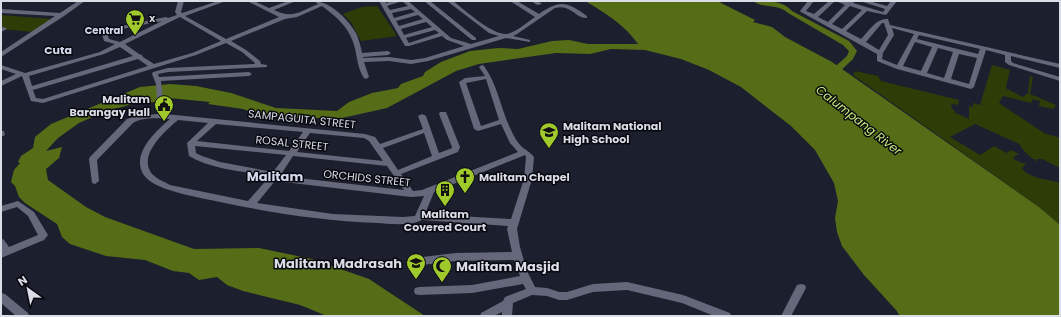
<svg xmlns="http://www.w3.org/2000/svg" width="1061" height="317" font-family="Poppins,sans-serif">
	<style>
		.green { fill: #2e3c08 }
		.water { fill: #566d17 }
		.lines { fill: none; stroke-linecap: round; stroke-linejoin: round }
		.river { fill: #566d17; fill-rule: evenodd }
		.minor { fill: #65687a; fill-rule: evenodd }
		.labels { text-anchor: middle; dominant-baseline: central; stroke-width: 3; stroke-linejoin: round; paint-order: stroke }
		.far-poi-label { font-size: 9px; font-weight: bold; fill: #dadce6; stroke: #08090f; text-anchor: start }
		.far-neighbourhood-label { font-size: 10px; font-weight: bold; fill: #d6daef; stroke: #08090f }
		.far-quarter-label { font-size: 11px; font-weight: bold; fill: #d6daef; stroke: #08090f }
		.poi-label { font-size: 11px; font-weight: bold; fill: #dadce6; stroke: #08090f; text-anchor: start }
		.street-label { font-size: 11px; fill: #dadce6; stroke: #08090f }
		.water-label { font-size: 12px; font-style: italic; fill: #c7ea7c; stroke: #08090f }
		.quarter-label { font-size: 13px; font-weight: bold; fill: #d6daef; stroke: #08090f }
		.near-poi-label { font-size: 13px; font-weight: bold; fill: #dadce6; stroke: #08090f; text-anchor: end }
	</style>
	<rect width="100%" height="100%" fill="#1c1f2d"/>
	<!-- green -->
	<path class="green" d="M377,6L397,36L361,41L351,22L343,14L362,7Z
		M1,15L52,19L33,32L1,29Z
		M992,65L1010,70L1006,87L1007,89L1023,97L1028,93L1030,76L1033,77L1030,94L1056,105L1053,109L1039,106L1040,101L1033,99L1031,103L1003,96L999,103L1044,133L1060,138V168L1042,159H1036L1038,162C1030,158 1022,149 1019,144L975,124L950,137L980,155L994,146L1007,153L1011,150L1019,154L1014,157V160L1026,164L1022,168C1029,179 1049,179 1060,183V225L1039,207L853,75L855,71L878,76L881,81L959,100L958,105L952,104L951,107L956,113L969,119V106L973,107V103L980,105Z"/>
	<!-- water -->
	<path class="water" d="M585,1H717L755,20L753,22L772,27L785,37L832,62L1039,207L1060,225V316H900L896,310L864,275L842,246L837,232L835,218L838,201L834,183L815,150L791,126L741,87L709,70L681,59L645,50L611,49L590,54L556,53L479,64L456,71L387,108L342,118H268L243,109L208,104L210,102L169,98L158,102L136,103L104,112L79,123L58,138L46,151L62,147L59,158L46,169L48,180L86,207L105,217L194,249L259,248L312,259L369,279L425,316H327L300,305L243,291L227,285L217,277L199,280L189,273L173,271L145,260L106,256L70,244L62,237L57,224L25,203L19,197L15,186L11,182L14,170L20,163L18,162L21,156L33,148L35,137L51,124L140,87L170,84L196,86L231,93L276,108L337,111L349,102L372,93L398,88L401,84L423,76L425,72L441,62L470,51L498,48L518,49L552,41L569,40L588,44H638C625,25 604,12 585,1Z"/>
	<g class="lines">
		<!-- river -->
		<path class="river" d="M753,1C767,1 782,0 792,11L849,41L857,51L853,59L834,77H828V73L847,56L849,51L843,45L788,13C777,3 763,9 753,1Z"/>
		<!-- minor -->
		<path class="minor" d="M78,1H85L64,16L1,57V52L55,16L1,13V9L60,13Z
			M178,1H184L181,12L182,13L218,1H226L185,16L226,39L279,17L247,1H254L269,8L288,1H296L274,10C293,19 299,12 318,4L314,1C330,1 350,21 357,35C359,41 361,47 362,53L388,51L391,53L388,55L363,57V58L389,57L411,60L425,58L464,46L447,40L442,36L409,46H405L379,1H385L386,3L393,1H402L387,6L390,10L408,6L402,1H408L451,38L471,44L499,36L489,33L447,1H453C466,11 490,33 505,34C515,34 527,22 535,17L510,1H517L539,14C560,0 566,1 587,16V18C575,19 572,4 555,8L517,34L513,36L530,40V42L506,38L428,61L411,64L389,61L364,62L369,77L366,79L364,78C358,69 357,58 355,48C350,28 337,17 322,6L297,17L285,19L231,41L246,50L260,61L261,64L267,65V67L168,72L158,74L159,77L249,72L252,74L249,76L161,81L165,114L365,134L375,137L380,144L423,129L418,116L422,114L426,116L439,153L452,148V147L439,114L440,112H446L460,147L458,152L401,174L413,191L422,190L518,152L510,143L501,124L478,131L474,129L459,82L465,78L485,76L479,67L482,65L484,66C498,85 501,111 512,132C514,137 518,143 522,147C527,151 530,152 534,157L532,179L517,229L520,247L527,271L535,287L547,288L559,292H567L593,284L627,282L683,295L730,313L731,316H714L682,303L627,290L593,292L567,300H559L547,296L532,295L513,303L512,316H502V312L494,316H480L481,313L503,301L505,297L526,289L523,284L472,293L419,295L415,294L414,291L415,288L419,287L472,285L520,276L514,260L456,261L422,265L419,264L417,261L419,258L422,257L456,253L512,252L507,229L508,226L422,220C412,226 388,224 377,223C324,221 272,213 220,202C202,198 183,195 166,189C158,186 146,181 142,172C133,152 156,131 170,119C159,118 142,117 133,123L97,160L99,181L95,184L92,183L89,159L90,157L127,119L135,116L158,114L156,84L152,74L153,72L168,68L254,64L255,63L242,52L226,43L196,55L43,103L31,101L22,76L1,86V81L16,74L1,69V65L25,73L100,52L115,44L104,41L101,31L102,30L166,17L168,18L177,15L175,12ZM411,9L415,12L394,18L392,13ZM418,15L423,19L399,26L396,21ZM180,17L221,41L192,53L154,64L143,57L142,55L139,54L125,44ZM162,21L120,42L109,39L107,32ZM426,22L432,27L404,35L401,29ZM435,30L439,33L409,43L406,38ZM120,47L133,56L32,86L29,76L104,54ZM138,59L148,66L43,99L36,98L33,90ZM486,79L499,120L481,126L466,83ZM178,120L208,123L187,143L189,156C213,170 243,171 270,176L248,201L170,185C163,181 154,178 150,171C140,153 166,130 178,120ZM216,124L303,132L289,151L197,141ZM310,133L364,138L369,141L383,161L297,152ZM424,133L432,156L398,170L383,148ZM195,146L286,155L273,172L220,162L202,156L196,153ZM525,155L526,157L524,179L511,219L425,214L434,192ZM293,156L387,166L404,190L280,176ZM275,181L411,197L424,196L415,216L403,217L333,214L257,203Z
			M424,1H430L476,38V40H472Z
			M531,1H538L542,4L537,5Z
			M808,1H814L806,11L814,14L829,1H835L818,17L828,22L845,5L836,1H855L853,3L883,12L885,9L860,1H869L887,6L891,1H897L886,15L867,11L846,31L861,39C869,31 876,18 888,19L890,25L1060,64V68L1011,56V61L1013,63L1060,77V81L1009,65L1005,62V55L986,50L974,87L971,89L897,69L877,61V54L801,12L800,11ZM850,6L862,10L842,29L832,24ZM882,23H884L888,35L879,50L866,42ZM892,28L914,34L897,65L882,59L883,53L894,35ZM919,35L980,49L978,54L917,39ZM915,42L932,47L921,71L903,66ZM938,48L953,52L944,78L927,73ZM959,54L977,58L969,84L951,79Z
			M4,27L7,29L1,32V28Z
			M1,131H4L5,135L1,137Z
			M18,201L34,212L48,235L44,240L1,258V238L4,240L9,247L38,235L28,216L17,207L1,212V206Z
			M801,284L805,285L806,288L791,316H781L797,285Z
			M1,293L5,294L28,313L29,316H16L1,303Z"/>
	</g>
	<!-- icons -->
	<defs>
		<g id="supermarket-pin" transform="scale(1)"><path d="M0 17L-7.5 6A9.5 9.5 0 1 1 7.5 6Z" fill="#a0c92b" stroke="#08090f"/><path d="M-6-5.5h2.5l.6 2H6L4.5 2H-2.5L-4.4-4H-6ZM-1.5 3.2a1.3 1.3 0 1 0 .1 0ZM3 3.2a1.3 1.3 0 1 0 .1 0Z" fill="#111"/></g>
		<g id="civic-pin" transform="scale(1)"><path d="M0 17L-7.5 6A9.5 9.5 0 1 1 7.5 6Z" fill="#a0c92b" stroke="#08090f"/><path d="M-.6-6.5H3V-4.5H.6V-3L4-1V1h2V6H-6V1h2V-1L-.6-3ZM-1.2 2.5V6h2.4V2.5Z" fill="#111"/></g>
		<g id="school-pin" transform="scale(1)"><path d="M0 17L-7.5 6A9.5 9.5 0 1 1 7.5 6Z" fill="#a0c92b" stroke="#08090f"/><path d="M0-5L7-2L0 1L-7-2ZM-4 1L0 2.5L4 1V4Q0 6-4 4Z" fill="#111"/></g>
		<g id="church-pin" transform="scale(1)"><path d="M0 17L-7.5 6A9.5 9.5 0 1 1 7.5 6Z" fill="#a0c92b" stroke="#08090f"/><path d="M-1.2-6h2.4v3.5h3.3v2.4h-3.3V6h-2.4V-.1h-3.3v-2.4h3.3Z" fill="#111"/></g>
		<g id="building-pin" transform="scale(1)"><path d="M0 17L-7.5 6A9.5 9.5 0 1 1 7.5 6Z" fill="#a0c92b" stroke="#08090f"/><path d="M-4-6H4V6H1V3H-1V6H-4ZM-2.5-4.3h1.7v1.8h-1.7ZM.8-4.3h1.7v1.8H.8ZM-2.5-1h1.7V.8h-1.7ZM.8-1h1.7V.8H.8Z" fill="#111"/></g>
		<g id="mosque-pin" transform="scale(1)"><path d="M0 17L-7.5 6A9.5 9.5 0 1 1 7.5 6Z" fill="#a0c92b" stroke="#08090f"/><path d="M3.5-4.9A6 6 0 1 0 3.5 4.9A5 5 0 1 1 3.5-4.9Z" fill="#111"/></g>
	</defs>
	<g fill-rule="evenodd">
		<use href="#supermarket-pin" x="135" y="19"/>
		<use href="#civic-pin" x="164" y="105"/>
		<use href="#school-pin" x="549" y="132"/>
		<use href="#church-pin" x="465" y="177"/>
		<use href="#building-pin" x="445" y="190"/>
		<use href="#school-pin" x="416" y="263"/>
		<use href="#mosque-pin" x="442" y="266"/>
	</g>
	<g class="labels">
		<!-- far-poi labels -->
		<g class="far-poi-label">
			<text x="149" y="19">X</text>
		</g>
		<!-- far-neighbourhood labels -->
		<g class="far-neighbourhood-label">
			<text x="104" y="30">Central</text>
		</g>
		<!-- far-quarter labels -->
		<g class="far-quarter-label">
			<text x="58" y="50">Cuta</text>
		</g>
		<!-- poi labels -->
		<g class="poi-label">
			<text x="150" y="99" text-anchor="end">Malitam<tspan x="150" dy="13">Barangay Hall</tspan></text>
			<text x="563" y="126">Malitam National<tspan x="563" dy="13">High School</tspan></text>
			<text x="479" y="177">Malitam Chapel</text>
			<text x="445" y="214" text-anchor="middle">Malitam<tspan x="445" dy="13">Covered Court</tspan></text>
		</g>
		<!-- street labels -->
		<g class="street-label">
			<text transform="translate(302 119) rotate(6)">SAMPAGUITA STREET</text>
			<text transform="translate(292 143) rotate(6)">ROSAL STREET</text>
			<text transform="translate(367 178) rotate(6)">ORCHIDS STREET</text>
		</g>
		<!-- water labels -->
		<g class="water-label">
			<text transform="translate(859 120) rotate(38)">Calumpang River</text>
		</g>
		<!-- quarter labels -->
		<g class="quarter-label">
			<text x="275" y="176">Malitam</text>
		</g>
		<!-- near-poi labels -->
		<g class="near-poi-label">
			<text x="402" y="263">Malitam Madrasah</text>
			<text x="456" y="266" text-anchor="start">Malitam Masjid</text>
		</g>
	</g>
	<!-- border -->
	<rect width="1061" height="317" fill="none" stroke="#dadce6" stroke-width="4"/>
	<!-- north arrow -->
	<g transform="translate(28 289) rotate(327)" stroke="#08090f" stroke-width="3" paint-order="stroke">
	<path d="M0-3L7 15L0 10L-7 15Z" fill="#dadce6"/>
	<text y="-6" font-size="11" font-weight="bold" text-anchor="middle" fill="#dadce6">N</text>
	</g>
</svg>
